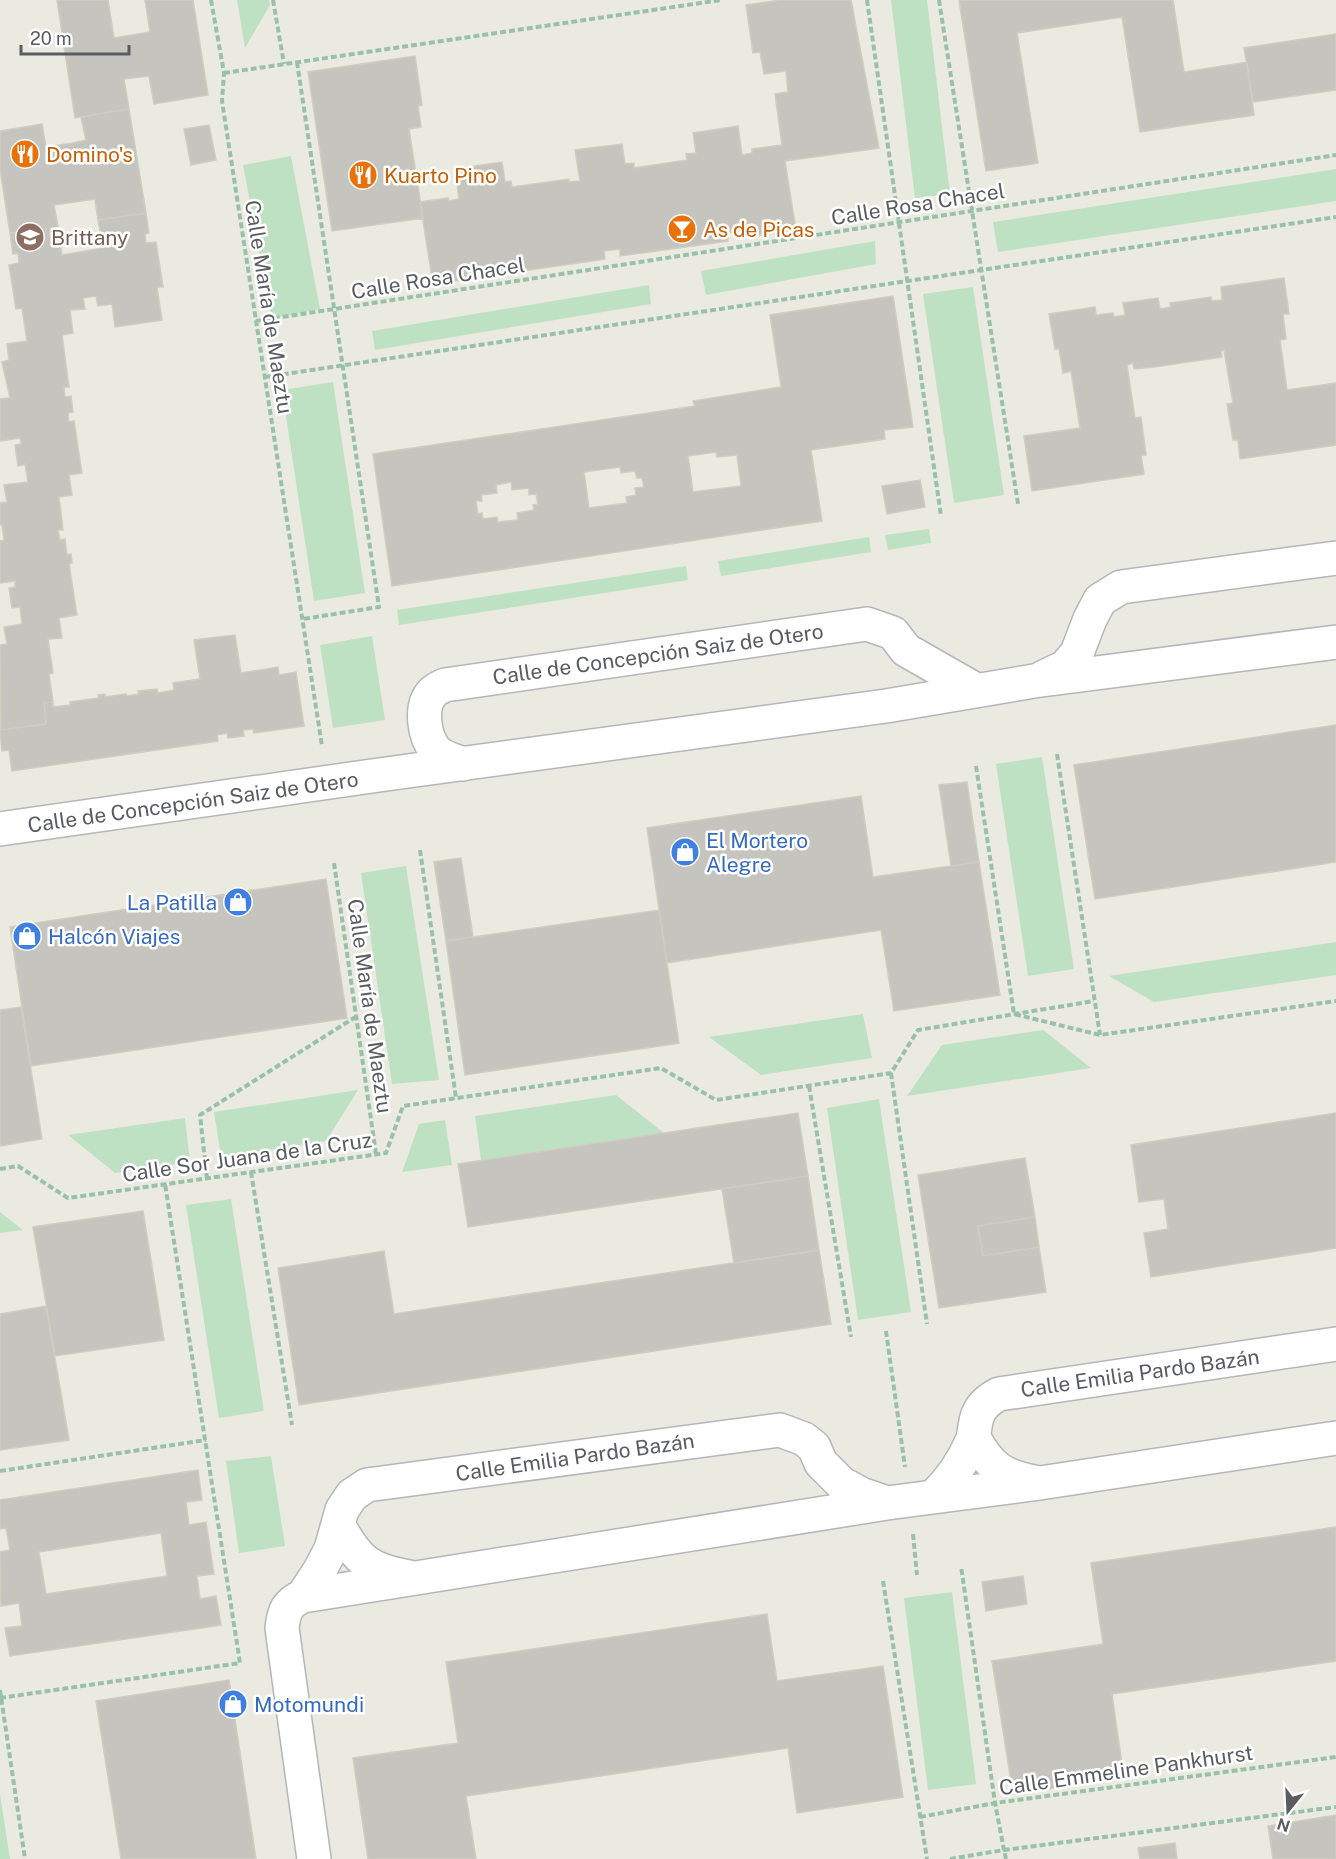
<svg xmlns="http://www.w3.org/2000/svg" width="1336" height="1859" font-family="'Public Sans',sans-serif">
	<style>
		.green { fill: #bfe1c3 }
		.building { fill: #c6c4be; stroke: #cfccc0; stroke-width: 1.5; fill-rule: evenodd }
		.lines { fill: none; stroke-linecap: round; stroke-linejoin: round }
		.minor-casing { stroke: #b3b6ba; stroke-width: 36 }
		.path { stroke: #99c1a9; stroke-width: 4; stroke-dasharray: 6 3; stroke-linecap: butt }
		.minor { stroke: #fff; stroke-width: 33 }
		.labels { text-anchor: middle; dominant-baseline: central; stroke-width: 5; stroke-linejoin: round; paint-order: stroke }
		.food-label { font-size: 21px; fill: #c56008; stroke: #fff; text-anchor: start }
		.street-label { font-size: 21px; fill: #595c60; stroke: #fff }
		.education-label { font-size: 21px; fill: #785e54; stroke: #fff; text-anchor: start }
		.shop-label { font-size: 21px; fill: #366cbe; stroke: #fff; text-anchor: start }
	</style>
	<rect width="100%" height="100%" fill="#ebeae1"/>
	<!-- green -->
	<path class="green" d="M237,0H269L270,5L245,48Z
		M891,0H927L950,194L915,198Z
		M291,156L320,309L272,318L243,165Z
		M1336,169V201L998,252L993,222Z
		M875,241L876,264L706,295L701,271Z
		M649,285L651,304L375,350L372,331Z
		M973,287L1004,495L954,503L923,294Z
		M333,382L365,593L314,601L282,390Z
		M929,529L931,543L888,550L885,535Z
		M869,537L871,552L721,576L718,561Z
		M686,566L688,580L399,625L397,610Z
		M372,636L385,720L333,728L320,645Z
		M1042,757L1074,969L1028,976L996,764Z
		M406,866L439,1080L392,1084L361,873Z
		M1336,942V975L1154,1002L1109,976Z
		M863,1014L872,1058L761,1075L709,1037Z
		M1043,1030L1091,1068L907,1096L942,1045Z
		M358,1090L326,1141L221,1157L214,1112Z
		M616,1095L664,1133L481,1160L475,1116Z
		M879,1099L911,1312L858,1320L827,1108Z
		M185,1118L190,1162L115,1173L68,1135Z
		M445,1120L452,1165L402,1172L419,1124Z
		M231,1199L264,1411L219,1418L186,1205Z
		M0,1212L23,1230L0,1233Z
		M271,1456L285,1546L239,1553L226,1461Z
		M952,1592L976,1784L928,1790L904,1598Z
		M0,1794L10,1859H0Z"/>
	<!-- building -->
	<path class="building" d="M57,0H108L114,38L150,32L145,0H193L208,95L154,104L149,76L124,79L129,109L75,118Z
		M781,0H851L879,148L785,161L796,230L746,237L745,230L728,233V241L620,256V249L604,251L605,259L501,274L500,268L484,270L485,277L433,284L420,202L448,198L449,201L459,199L455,169L502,162L505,182L511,181L512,187L569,179V182L580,181L575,150L622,144L625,164L634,163V168L687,160L686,154L696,153L693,133L738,126L742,155L752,153V149L782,145L775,94L788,92L786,71L764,74L760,52L753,53L746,5Z
		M959,0H1173L1184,72L1247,62L1254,115L1140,132L1122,17L1017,33L1038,163L986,171Z
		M1336,34V90L1253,102L1244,48Z
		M415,56L422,105L418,106L421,127L409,129L423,218L332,231L308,72Z
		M129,109L146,213L98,220L95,199L54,205L58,227L10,233L0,169V131L42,124L46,147L73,143L86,140L81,117Z
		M209,125L216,160L191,165L184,129Z
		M146,213L149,233L145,234L146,243L156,242L163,287H157L162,320L115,327L112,304L98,306L96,296L83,298L85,309L70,310L73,333L62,335L69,387H64L65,397L71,396L73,412L68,413L69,422L74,421L82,473L69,475L72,495L59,497L63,530H58L60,540L65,539L67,555L71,554L72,563L69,564L77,615L59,618L62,638L48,639L53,673L49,674L53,702L44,703L46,724L1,730L0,645L7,644L4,627L22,624L20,607L12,608L9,588L15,587V581L0,583V541L4,540L2,525H0V503L7,502L4,485L28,482L25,464L18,466L15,445L21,444L20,438L0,441V399L10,398L2,362L9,360L7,344L27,341L22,308L16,309L9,265L19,263L18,253L13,254L10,233L58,227L62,255L103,248L98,220Z
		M1284,278L1289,314H1283L1286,339L1280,340L1287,390L1336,383V445L1240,459L1238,440H1233L1227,404L1233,403L1224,350L1221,351L1222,357L1154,367L1134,369L1133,363L1127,365L1135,418L1141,417L1146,455H1141L1144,474L1032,491L1024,436L1080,428L1071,371L1063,373L1059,349H1055L1049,314L1095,307L1096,315L1113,313L1114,317L1125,315L1123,303L1158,298L1160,309L1171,307L1170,303L1211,297L1212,301L1222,300L1221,287Z
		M893,296L913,427L884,430L885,439L811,450L822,521L392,586L373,454L682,408L695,406L693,401L781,387L770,315ZM716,452L717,457L737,455L741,486L693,492L688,456ZM620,467L621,473L635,471L637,478H642L644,487L635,488L636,495L626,497L627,503L589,508L584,472ZM511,482L512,490L529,488V495L536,494L538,504L533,505L534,510L517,513L518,520L498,522L497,517L483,519L482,513L478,514L476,501H482L481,495L497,493L496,485Z
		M920,480L925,507L887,514L882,486Z
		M235,635L241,673L278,667L279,675L296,672L304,726L254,733L253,729L243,730L244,736L228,738L227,733L217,735L218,741L12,771L9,750L2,751L0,730L46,724L44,703L53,702V707L70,705V702L99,698L98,695L105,694V697L126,694L127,696L139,694L138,691L157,689L158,693L174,690L173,683L200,679L194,640Z
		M1336,725V862L1095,899L1074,765Z
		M967,782L979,862L951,866L939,785Z
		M861,796L873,877L979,862L1000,995L894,1011L881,930L667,963L647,828Z
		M461,858L473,937L446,941L434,862Z
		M326,879L347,1018L31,1066L10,927Z
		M659,910L679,1043L465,1075L446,941Z
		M21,1007L42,1139L0,1146V1010Z
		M798,1113L808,1176L468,1227L458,1164Z
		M1336,1113V1248L1151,1277L1144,1233L1168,1229L1164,1199L1139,1202L1131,1145Z
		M1025,1158L1035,1217L978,1226L983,1256L1039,1247L1046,1292L939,1308L918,1175Z
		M808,1176L819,1250L734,1263L722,1189Z
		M143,1211L164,1340L55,1356L33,1227Z
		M1035,1217L1039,1247L983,1256L978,1226Z
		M819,1250L831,1324L299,1405L278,1268L384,1251L394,1314Z
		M46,1306L69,1440L0,1450V1314Z
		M198,1470L202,1500L186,1502L189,1525L206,1522L214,1574L197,1576L200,1599L216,1596L221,1625L10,1656L5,1628L22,1626L19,1603L1,1606L0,1552L10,1550L6,1528L0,1529V1500ZM161,1533L167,1576L46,1594L39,1552Z
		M1336,1527V1661L1112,1694L1124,1778L1013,1794L992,1661L1103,1644L1091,1563Z
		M1023,1576L1027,1604L986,1611L982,1582Z
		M767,1614L777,1681L883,1666L903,1797L797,1813L788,1748L466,1796L476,1859H368L353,1758L458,1743L446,1662Z
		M229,1680L256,1859H121L96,1701Z
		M1336,1815V1859H1273L1268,1826Z
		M1175,1843L1177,1859H1140L1138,1848Z"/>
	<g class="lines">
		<!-- minor casing -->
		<g class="minor-casing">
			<path id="minor" d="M1042,678L1065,667L1077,653L1090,619L1100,600L1121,587L1336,558
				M463,764C454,760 443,758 436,751C424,737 419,706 433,692C436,689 441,687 445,685L867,624L893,633L906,650L976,690
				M0,829L386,774L886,706L1034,681L1336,642
				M974,1438C990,1467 1002,1476 1034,1482
				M934,1496C951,1480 963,1462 972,1441C974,1436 974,1432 975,1427C977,1410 984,1402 999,1394L1336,1344
				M339,1526C358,1561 369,1570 409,1577
				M303,1596L320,1570L331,1549L342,1510L352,1495L367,1485L780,1430L804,1439L814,1447L821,1463L841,1483L861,1494L887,1503
				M314,1859L282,1628C284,1611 287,1603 303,1596L887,1503L1040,1483L1336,1438"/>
		</g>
		<!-- path -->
		<path class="path" d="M211,0L224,73L222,101L322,746
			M273,0L284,64
			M867,0L941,516
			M939,0L1018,504
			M297,62L379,607L303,619
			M224,73L721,0
			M256,321L1336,155
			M265,377L1336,217
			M1057,754L1100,1035
			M976,766L1014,1014L1100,1035L1336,1001
			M420,850L456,1098
			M334,863L376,1154
			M891,1073L927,1324
			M809,1086L851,1337
			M0,1169L18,1166L68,1198L386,1153L403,1106L661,1068L716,1100L891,1073L918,1030L1094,1001
			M251,1172L292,1425
			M207,1179L200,1115L357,1016
			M886,1331L905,1467
			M0,1471L206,1440
			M913,1534L917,1575
			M883,1581L927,1859
			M0,1690L25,1859
			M0,1698L240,1663L165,1184
			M920,1817L995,1803L1336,1757
			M950,1859L1004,1850L995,1803L961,1566
			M1006,1859L1004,1850L1336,1807"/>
		<!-- minor -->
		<use href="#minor" class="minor"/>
	</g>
	<!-- icons -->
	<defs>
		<g id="restaurant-disc" transform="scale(1.5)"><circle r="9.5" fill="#e8710a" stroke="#fff"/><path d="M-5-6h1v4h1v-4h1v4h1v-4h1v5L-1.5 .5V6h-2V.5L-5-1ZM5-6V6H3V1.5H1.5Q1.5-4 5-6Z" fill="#fff"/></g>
		<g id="bar-disc" transform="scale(1.5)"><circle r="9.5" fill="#e8710a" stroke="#fff"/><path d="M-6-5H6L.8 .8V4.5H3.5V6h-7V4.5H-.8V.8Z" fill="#fff"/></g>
		<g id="school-disc" transform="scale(1.5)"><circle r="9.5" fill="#8d6e63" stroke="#fff"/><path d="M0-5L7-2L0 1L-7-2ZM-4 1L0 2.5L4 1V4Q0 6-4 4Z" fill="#fff"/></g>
		<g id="shop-disc" transform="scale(1.5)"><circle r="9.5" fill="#3f7fe0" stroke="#fff"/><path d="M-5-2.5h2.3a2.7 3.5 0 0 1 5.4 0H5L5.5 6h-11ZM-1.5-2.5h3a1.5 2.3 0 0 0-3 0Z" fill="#fff"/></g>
	</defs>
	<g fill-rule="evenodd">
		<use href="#restaurant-disc" x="25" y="154"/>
		<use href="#restaurant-disc" x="363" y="175"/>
		<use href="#bar-disc" x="682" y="229"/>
		<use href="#school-disc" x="30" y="237"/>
		<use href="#shop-disc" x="685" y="852"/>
		<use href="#shop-disc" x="238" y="902"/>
		<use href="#shop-disc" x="27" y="936"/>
		<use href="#shop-disc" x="233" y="1704"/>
	</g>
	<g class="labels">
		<!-- food labels -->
		<g class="food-label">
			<text x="46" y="154">Domino's</text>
			<text x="384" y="175">Kuarto Pino</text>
			<text x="703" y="229">As de Picas</text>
		</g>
		<!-- street labels -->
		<g class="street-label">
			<text transform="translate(918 204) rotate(-9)">Calle Rosa Chacel</text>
			<text transform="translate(438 278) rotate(-9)">Calle Rosa Chacel</text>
			<text transform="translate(269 307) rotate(81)">Calle María de Maeztu</text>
			<text transform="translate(658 654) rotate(-8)">Calle de Concepción Saiz de Otero</text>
			<text transform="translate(193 802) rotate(-8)">Calle de Concepción Saiz de Otero</text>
			<text transform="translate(370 1006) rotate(82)">Calle María de Maeztu</text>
			<text transform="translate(247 1157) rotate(-8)">Calle Sor Juana de la Cruz</text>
			<text transform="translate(1140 1373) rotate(-8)">Calle Emilia Pardo Bazán</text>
			<text transform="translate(575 1457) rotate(-8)">Calle Emilia Pardo Bazán</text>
			<text transform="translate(1126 1770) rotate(-8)">Calle Emmeline Pankhurst</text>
		</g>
		<!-- education labels -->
		<g class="education-label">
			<text x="51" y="237">Brittany</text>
		</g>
		<!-- shop labels -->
		<g class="shop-label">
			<text x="706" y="840">El Mortero<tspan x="706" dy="24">Alegre</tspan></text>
			<text x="217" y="902" text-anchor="end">La Patilla</text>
			<text x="48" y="936">Halcón Viajes</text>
			<text x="254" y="1704">Motomundi</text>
		</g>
	</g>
	<!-- north arrow -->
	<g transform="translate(1288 1811) rotate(198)" stroke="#ffffff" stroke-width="4.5" paint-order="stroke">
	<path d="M0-4.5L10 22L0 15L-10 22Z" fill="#595c60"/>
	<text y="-9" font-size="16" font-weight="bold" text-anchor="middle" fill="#595c60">N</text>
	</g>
	<!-- scale -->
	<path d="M21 45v9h108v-9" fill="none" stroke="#595c60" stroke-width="3"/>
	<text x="30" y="45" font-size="18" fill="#595c60" stroke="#ffffff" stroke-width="4.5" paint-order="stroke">20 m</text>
</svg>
